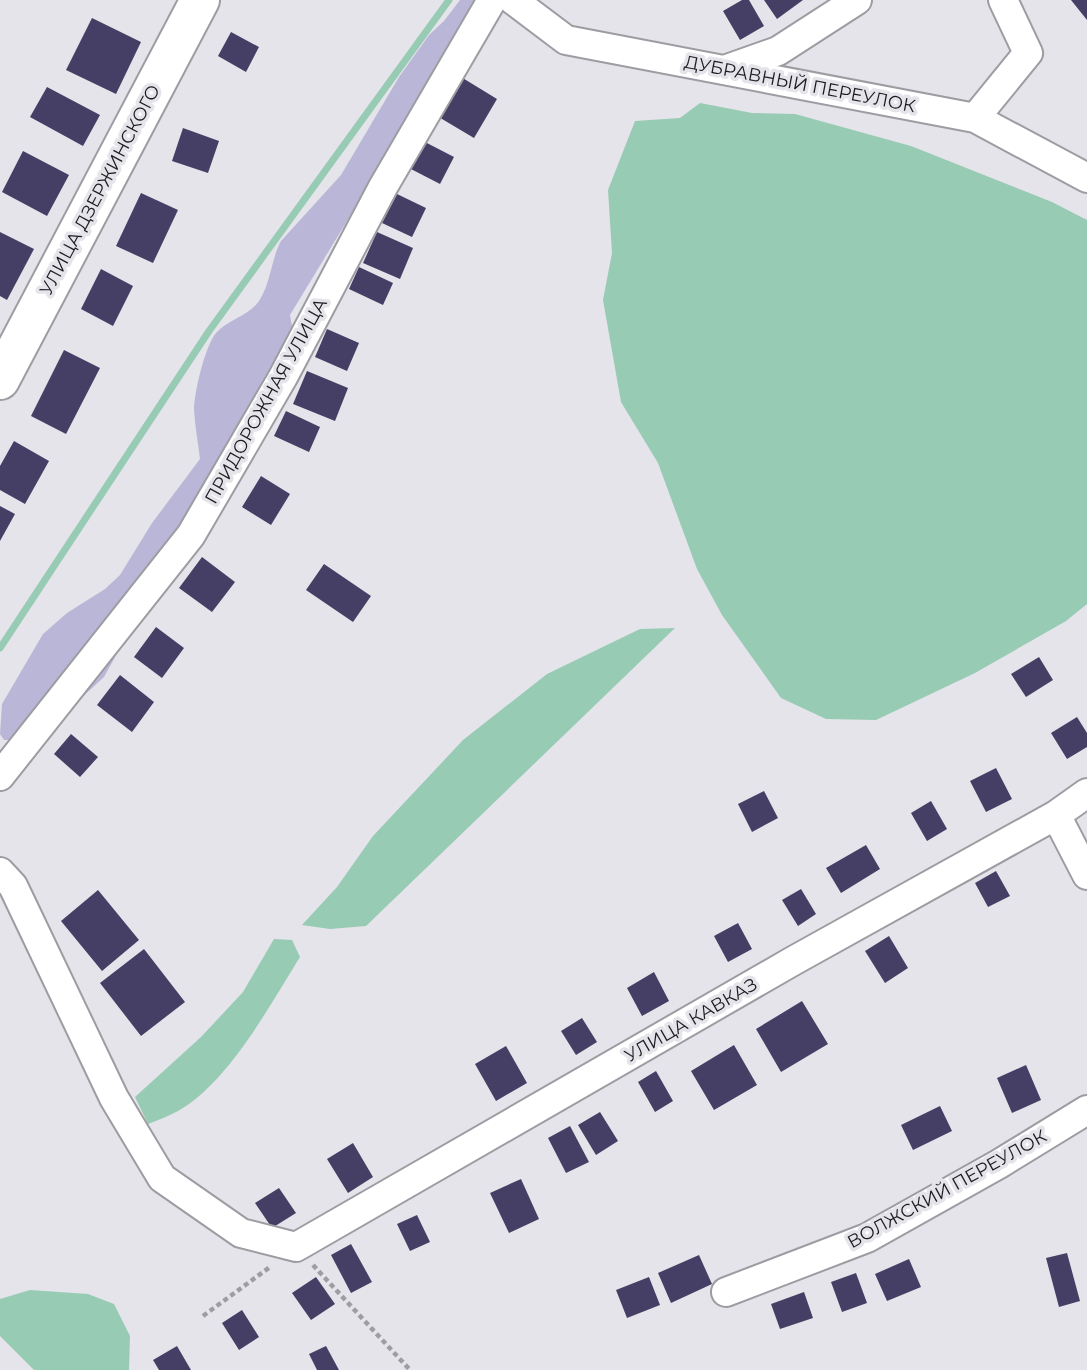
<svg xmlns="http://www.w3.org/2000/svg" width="1087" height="1370" font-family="Montserrat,sans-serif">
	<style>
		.green { fill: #bab6d7 }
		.water { fill: #97cbb4 }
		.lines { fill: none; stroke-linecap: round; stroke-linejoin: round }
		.stream { stroke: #97cbb4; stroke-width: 7 }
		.building { fill: #453f65 }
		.street-casing { stroke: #9d9ca2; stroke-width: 32 }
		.secondary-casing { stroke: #9d9ca2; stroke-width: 42 }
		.path { stroke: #9d9da2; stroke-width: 4.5; stroke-dasharray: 5 3.5; stroke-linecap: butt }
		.street { stroke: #fff; stroke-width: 28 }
		.secondary { stroke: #fff; stroke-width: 38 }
		.labels { text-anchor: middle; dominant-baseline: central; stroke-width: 7; stroke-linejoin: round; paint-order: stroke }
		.street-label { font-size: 18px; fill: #1b1b1d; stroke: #e4e4ea }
	</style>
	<rect width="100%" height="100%" fill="#e4e4ea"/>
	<!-- green -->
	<path class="green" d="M460,0H481L290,315L298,360L183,534L104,677L45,731L26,740H4L0,734L2,704L43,634L67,613L105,589L120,575L152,523L200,459C198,443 195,426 194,410C194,393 205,346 216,333C228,320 250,315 259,301C271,283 271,259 281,241L341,175L399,77L429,35L444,21Z"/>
	<!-- water -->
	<path class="water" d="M700,103L752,113L795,114L911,146L1052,202L1087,220V604L1066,621L975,673L876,720L826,719L781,698L722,615L697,569L658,463L621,402L603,300L612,253L608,190L635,121L680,118Z
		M675,628L366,926L330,929L302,925L337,887L373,836L463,740L547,674L640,629Z
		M274,939L292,940L300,957C270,1005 228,1083 178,1111C169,1116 158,1120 148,1124L135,1097L201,1037L243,992Z
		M30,1290L88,1294L114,1304L130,1336L129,1370H34L0,1336V1299Z"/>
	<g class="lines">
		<!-- stream -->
		<path class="stream" d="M0,648L209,331L449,0"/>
	</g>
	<!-- building -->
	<path class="building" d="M742,0H749L764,26L740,40L723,11Z
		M764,0H803L777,19Z
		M1071,0H1087V20Z
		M92,18L141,42L116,94L66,70Z
		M231,32L259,47L246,72L218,56Z
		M461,77L497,99L474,138L437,116Z
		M47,87L100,115L83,146L30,117Z
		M183,128L219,141L208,173L172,161Z
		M423,141L454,157L440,184L409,168Z
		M23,151L69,175L47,216L2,192Z
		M141,193L178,210L153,263L116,246Z
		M397,194L426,208L412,237L382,223Z
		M0,232L34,249L7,300L0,296Z
		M377,232L413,248L400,279L363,263Z
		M359,267L393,283L383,305L349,289Z
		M101,269L133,286L113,326L81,309Z
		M327,329L359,343L347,371L315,357Z
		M64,350L100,368L66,434L31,416Z
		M307,371L348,388L335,421L293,404Z
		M286,411L320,427L309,452L274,436Z
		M14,441L49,461L25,504L0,490V466Z
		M261,476L290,494L271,525L242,507Z
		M0,506L15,514L0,541Z
		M202,557L235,582L212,612L179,588Z
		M324,564L371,596L353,622L306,590Z
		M156,627L184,648L162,678L134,657Z
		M1039,657L1053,680L1026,697L1011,674Z
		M120,675L154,702L132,732L97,705Z
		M1077,717L1087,733V747L1067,759L1051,733Z
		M71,734L98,757L80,777L54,754Z
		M996,768L1012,799L986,812L970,781Z
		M764,791L778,818L752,832L738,804Z
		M931,801L947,829L927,841L911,813Z
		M866,845L880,869L841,893L826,868Z
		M996,871L1010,896L988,907L975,883Z
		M801,889L816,914L798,926L782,900Z
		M98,890L139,940L102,971L61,921Z
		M738,923L752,949L728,962L714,936Z
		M889,936L908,968L885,983L865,951Z
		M144,949L185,1002L141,1036L100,983Z
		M654,972L669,1001L642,1016L627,988Z
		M802,1001L828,1044L781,1072L756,1029Z
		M582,1018L597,1042L576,1055L561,1031Z
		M734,1045L757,1085L714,1110L691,1071Z
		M506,1046L527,1083L496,1101L475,1064Z
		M1026,1065L1041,1100L1012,1113L997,1078Z
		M656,1071L673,1101L655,1112L638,1082Z
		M940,1106L952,1131L913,1150L901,1125Z
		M600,1112L618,1141L596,1155L578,1125Z
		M570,1126L589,1162L566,1173L548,1138Z
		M353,1143L373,1177L348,1193L327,1159Z
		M521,1179L539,1219L509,1233L490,1193Z
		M279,1188L296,1213L272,1228L255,1203Z
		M417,1215L430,1242L410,1251L397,1224Z
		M351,1244L372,1282L351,1293L331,1255Z
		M1067,1253L1080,1301L1059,1307L1046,1258Z
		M699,1255L712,1284L671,1303L658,1273Z
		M909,1259L921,1287L887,1301L875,1274Z
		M856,1273L867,1303L842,1312L831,1282Z
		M316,1277L335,1304L311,1320L292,1293Z
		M649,1277L660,1305L627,1318L616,1290Z
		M804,1292L813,1318L780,1329L771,1304Z
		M242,1310L259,1337L239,1350L222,1323Z
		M177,1346L191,1370H159L153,1360Z
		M326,1346L339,1370H317L309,1354Z"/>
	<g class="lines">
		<!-- street casing -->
		<g class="street-casing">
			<path id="street" d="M513,0L566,40L975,118L1087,178
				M727,69L778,51L857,0
				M975,118L1028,53L1003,0
				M0,776L191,535L283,377L383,187L492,0
				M1056,815L1087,875
				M0,872L13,886L114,1098L162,1178L241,1233L296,1247L793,961L1056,815L1087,793
				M726,1292L867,1238L999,1164L1087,1110"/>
		</g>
		<!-- secondary casing -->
		<g class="secondary-casing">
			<path id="secondary" d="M0,380L200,0"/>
		</g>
		<!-- path -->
		<path class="path" d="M313,1265L410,1370
			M203,1316L270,1267"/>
		<!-- street -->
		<use href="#street" class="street"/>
		<!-- secondary -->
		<use href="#secondary" class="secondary"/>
	</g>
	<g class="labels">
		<!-- street labels -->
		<g class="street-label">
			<text transform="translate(800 84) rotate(11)">ДУБРАВНЫЙ ПЕРЕУЛОК</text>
			<text transform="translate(100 190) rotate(-62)">УЛИЦА ДЗЕРЖИНСКОГО</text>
			<text transform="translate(266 401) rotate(-61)">ПРИДОРОЖНАЯ УЛИЦА</text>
			<text transform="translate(691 1020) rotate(-30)">УЛИЦА КАВКАЗ</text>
			<text transform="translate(947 1189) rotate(-29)">ВОЛЖСКИЙ ПЕРЕУЛОК</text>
		</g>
	</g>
</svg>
